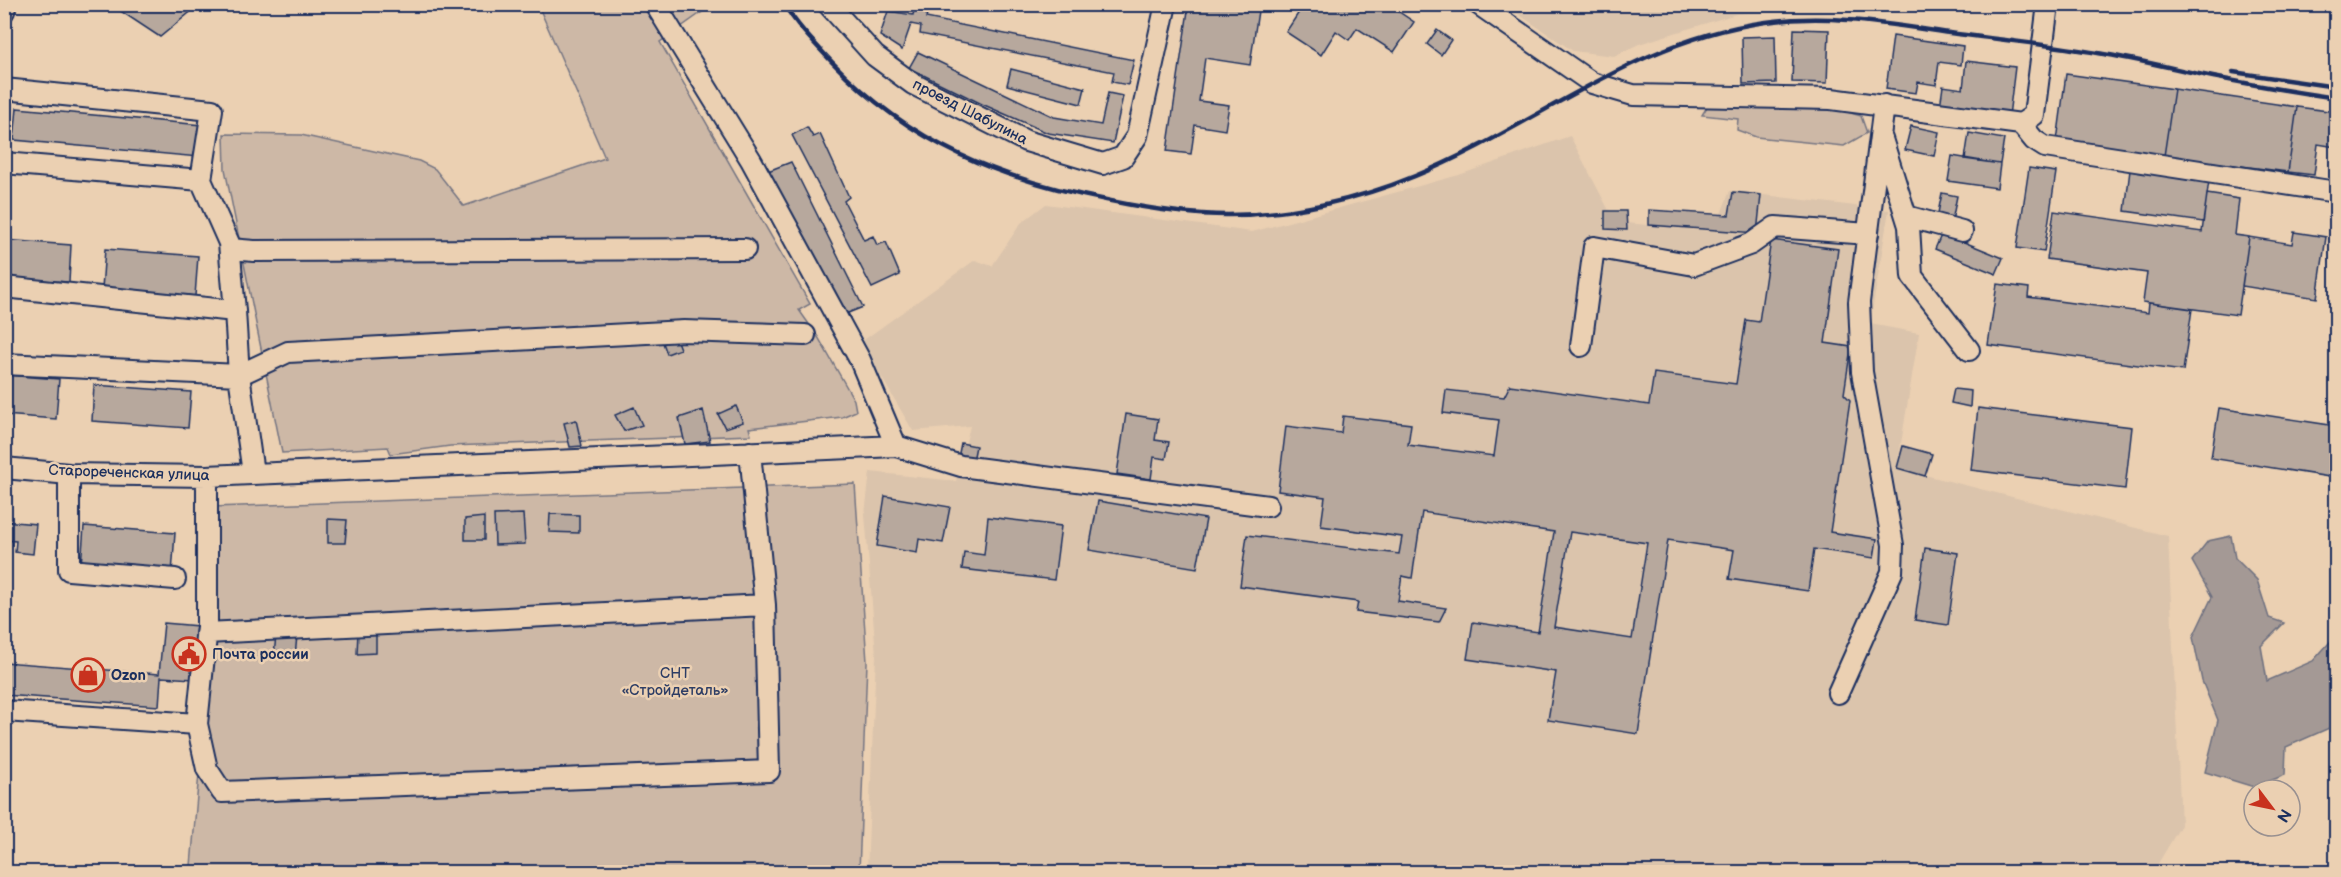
<svg xmlns="http://www.w3.org/2000/svg" width="2341" height="877" font-family="'Balsamiq Sans',sans-serif">
	<style>
		.built { fill: #dbc4ac }
		.green { fill: #cdb8a6; stroke: #747482; stroke-width: 1.5 }
		.water { fill: #a49995; stroke: #6d6f7f; stroke-width: 1.5 }
		.building { fill: #b7a89d; stroke: #1b2f5e; stroke-width: 1.5; fill-rule: evenodd }
		.lines { fill: none; stroke-linecap: round; stroke-linejoin: round }
		.minor-casing { stroke: #1b2f5e; stroke-width: 24 }
		.minor { stroke: #ebd0b2; stroke-width: 20 }
		.rail { stroke: #1b2f5e; stroke-width: 4.5 }
		.labels { text-anchor: middle; dominant-baseline: central; stroke-width: 5; stroke-linejoin: round; paint-order: stroke }
		.street-label { font-size: 15px; fill: #1b2f5e; stroke: #ebd0b2 }
		.poi-label { font-size: 15px; font-weight: bold; fill: #1b2f5e; stroke: #ebd0b2; text-anchor: start }
		.park-label { font-size: 15px; fill: #2d3d65; stroke: #ebd0b2 }
	</style>
	<rect width="100%" height="100%" fill="#ebd0b2"/>
	<filter id="ink" filterUnits="userSpaceOnUse"><feTurbulence type="fractalNoise" baseFrequency=".0167" numOctaves="2"/><feDisplacementMap in="SourceGraphic" scale="12" xChannelSelector="R" yChannelSelector="G"/><feConvolveMatrix kernelMatrix="1 2 1 2 8 2 1 2 1" color-interpolation-filters="sRGB"/></filter>
	<g filter="url(#ink)">
		<!-- built -->
		<path class="built" d="M1505,5H1969L1968,12L1799,9L1736,14L1639,44L1614,56L1573,51Z
			M1570,136L1615,222L1714,231L1730,191L1889,210L1870,324L1919,333L1897,468L2168,536L2181,825L2153,872H867L876,655L865,514L870,472L956,481L970,426L913,431L861,342L975,260L992,266L1021,223L1046,204L1252,232L1459,175Z"/>
		<!-- green -->
		<path class="green" d="M538,5H712L660,42L810,304L799,310L818,337L854,400L856,411L842,417L749,428L751,435L450,446L391,454L388,447L282,453L225,169L224,134L301,135L419,161L435,169L464,206L605,158Z
			M1710,102L1837,109L1861,116L1867,133L1844,146L1756,137L1737,130L1738,119L1702,115Z
			M855,484L867,662L859,872H213L191,866L212,622V507Z"/>
		<!-- water -->
		<path class="water" d="M2231,536L2235,558L2257,580L2269,618L2284,623L2261,646L2267,681L2313,661L2330,642L2336,640V725L2286,747L2285,775L2254,787L2205,772L2218,720L2202,681L2193,637L2212,597L2192,561L2208,541Z"/>
		<!-- building -->
		<path class="building" d="M110,4H200L160,37Z
			M1189,4H1259L1250,65L1205,58L1199,101L1229,105L1225,130L1195,125L1191,154L1167,151Z
			M1300,4H1387L1414,22L1394,52L1357,28L1349,40L1336,31L1321,55L1286,32L1303,6Z
			M915,6L928,8L926,18L1134,60L1128,85L1112,82L1114,72L920,34L921,26L911,24L902,50L880,36L888,11L913,15Z
			M1794,29L1829,30L1827,83L1792,82Z
			M1437,30L1451,40L1441,55L1427,44Z
			M1775,36L1776,83L1743,84L1742,37Z
			M1893,36L1963,46L1961,65L1939,62L1936,85L1918,82L1916,93L1886,89Z
			M918,52L1054,117L1101,125L1108,93L1123,96L1113,143L1048,133L982,104L909,68Z
			M1966,61L2015,67L2009,116L1940,107L1943,86L1963,89Z
			M1011,69L1085,88L1081,104L1007,85Z
			M2066,74L2174,89L2164,156L2057,141Z
			M2174,89L2297,107L2288,172L2164,156Z
			M2297,107L2336,112V147L2318,144L2314,175L2288,172Z
			M17,108L202,125L199,157L14,140Z
			M1911,126L1939,132L1934,156L1905,150Z
			M807,127L813,137L820,134L849,197L844,201L864,240L873,236L877,245L886,242L900,275L872,288L792,135Z
			M1969,133L2004,139L2000,164L1965,159Z
			M1952,156L2000,164L1997,188L1948,181Z
			M791,162L863,307L848,313L850,317L834,324L758,175Z
			M2029,168L2056,172L2044,252L2017,248Z
			M2130,170L2209,181L2203,222L2125,211Z
			M1733,192L1761,195L1757,233L1649,225V210L1729,215Z
			M1942,193L1957,196L1952,221L1937,218Z
			M2207,194L2239,199L2235,235L2249,237L2238,315L2143,302L2147,273L2047,259L2054,211L2202,232Z
			M1605,211H1626L1627,230L1605,229Z
			M2294,232L2326,237L2317,298L2242,286L2249,237L2292,244Z
			M1942,233L2003,258L1996,274L1935,249Z
			M4,240L71,245L69,282L4,278Z
			M1771,240L1838,249L1825,343L1851,347L1844,394L1850,400L1830,532L1877,539L1874,558L1814,549L1808,591L1729,579L1734,550L1668,540L1638,734L1548,720L1556,672L1467,659L1473,622L1538,632L1554,532L1422,512L1412,578L1402,576L1398,601L1446,608L1439,622L1356,612L1358,602L1240,586L1247,535L1399,554L1402,537L1321,526L1325,497L1278,491L1286,426L1341,433L1343,416L1411,424L1408,445L1494,456L1499,420L1443,413L1446,390L1504,397L1510,385L1649,405L1654,373L1736,384L1746,320L1759,322ZM1570,532L1647,543L1632,639L1554,627Z
			M105,249L198,256L195,296L102,289Z
			M1997,284L2029,288L2028,297L2148,313L2149,303L2192,309L2183,371L1988,345Z
			M674,333L680,349L667,354L661,337Z
			M4,375L59,379L56,419L4,415Z
			M94,385L191,392L188,428L92,421Z
			M1954,389L1971,391L1970,407L1951,403Z
			M736,406L743,422L725,428L718,414Z
			M634,407L642,425L624,431L615,415Z
			M1978,408L2132,427L2125,489L1971,470Z
			M2219,408L2336,426V478L2211,458Z
			M703,410L710,441L685,444L679,418Z
			M1126,414L1158,419L1155,440L1169,442L1166,459L1154,457L1151,479L1117,474Z
			M576,420L582,446L570,447L564,423Z
			M961,443L976,446L973,461L958,458Z
			M1903,446L1932,454L1925,476L1897,468Z
			M885,496L950,507L943,543L919,539L917,553L877,546Z
			M1098,501L1206,519L1197,568L1089,550Z
			M523,514L525,544L495,545L494,515Z
			M550,514L579,515V533L549,532Z
			M484,517V540H465V519Z
			M988,517L1061,526L1054,580L962,569L964,552L984,555Z
			M328,519L347,520L345,543H328Z
			M4,521L36,524L33,554L15,552L16,541L4,540Z
			M84,526L175,533L172,573L81,566Z
			M1925,548L1958,553L1948,625L1915,620Z
			M164,623L198,626L194,679L161,677L159,706L4,695V662L159,674Z
			M376,631V653L357,654L358,632Z
			M276,635H297L295,657L274,656Z"/>
		<g class="lines">
			<!-- minor casing -->
			<g class="minor-casing">
				<path id="minor" d="M655,4L751,160L860,360L896,446
					M828,4L875,56L913,84L1026,141L1103,164L1123,157L1137,136L1166,4
					M1478,4L1592,83L1633,95L1831,99L2021,124L2034,115L2048,4
					M4,11L6,4
					M4,89L212,110L201,180L229,243L235,311
					M2021,124L2034,140L2045,147L2336,192
					M1882,139L1909,226L1912,276L1969,350
					M4,163L201,180
					M1906,216L1962,231
					M230,249L254,251L745,249
					M4,287L235,311L239,375L253,473
					M1581,346L1594,247L1694,265L1751,244L1775,227L1868,234
					M4,364L239,375L288,352L684,331L805,335
					M4,468L69,474L207,476L896,446L961,466L1268,506
					M69,474V570L175,579
					M206,633L765,605L750,452
					M1838,693L1892,572L1893,545L1862,372L1859,302L1884,105
					M4,711L197,724L207,627V476
					M197,724L207,769L222,792L769,771L765,605"/>
			</g>
			<!-- minor -->
			<use href="#minor" class="minor"/>
			<!-- rail -->
			<path class="rail" d="M784,4C797,26 815,44 832,62C912,145 1001,180 1111,201C1150,209 1188,215 1228,215C1291,215 1357,200 1415,176C1535,127 1633,40 1766,22C1832,13 1892,25 1957,34C2004,40 2051,45 2098,53C2136,59 2175,69 2213,77C2254,85 2295,92 2336,98
				M2233,72L2336,87"/>
		</g>
	</g>
	<!-- icons -->
	<defs>
		<g id="civic-ring" transform="scale(1.725)"><circle r="9.5" fill="#ebd0b2" stroke="#c8321e" stroke-width="1.5"/><path d="M-.6-6.5H3V-4.5H.6V-3L4-1V1h2V6H-6V1h2V-1L-.6-3ZM-1.2 2.5V6h2.4V2.5Z" fill="#c8321e"/></g>
		<g id="shop-ring" transform="scale(1.725)"><circle r="9.5" fill="#ebd0b2" stroke="#c8321e" stroke-width="1.5"/><path d="M-5-2.5h2.3a2.7 3.5 0 0 1 5.4 0H5L5.5 6h-11ZM-1.5-2.5h3a1.5 2.3 0 0 0-3 0Z" fill="#c8321e"/></g>
	</defs>
	<g fill-rule="evenodd">
		<use href="#civic-ring" x="189" y="654"/>
		<use href="#shop-ring" x="88" y="675"/>
	</g>
	<g class="labels">
		<!-- street labels -->
		<g class="street-label">
			<text transform="translate(970 112) rotate(27)">проезд Шабулина</text>
			<text transform="translate(129 473) rotate(2)">Старореченская улица</text>
		</g>
		<!-- poi labels -->
		<g class="poi-label">
			<text x="212" y="654">Почта россии</text>
			<text x="111" y="675">Ozon</text>
		</g>
		<!-- park labels -->
		<g class="park-label">
			<text x="675" y="673">СНТ<tspan x="675" dy="17">«Стройдеталь»</tspan></text>
		</g>
	</g>
	<!-- margin -->
	<rect width="2341" height="877" fill="none" stroke="#ebd0b2" stroke-width="24"/>
	<rect x="12" y="12" width="2317" height="853" fill="none" stroke="#1b2f5e" stroke-width="2" filter="url(#ink)"/>
	<!-- north arrow -->
	<g transform="translate(2272 808) rotate(122)"><circle r="28" fill="#ebd0b2" stroke="#989090" stroke-width="1.5"/>
	<path d="M0-4.5L10 22L0 15L-10 22Z" fill="#c8321e"/>
	<text y="-9" font-size="16" font-weight="bold" text-anchor="middle" fill="#1b2f5e">N</text>
	</g>
</svg>
